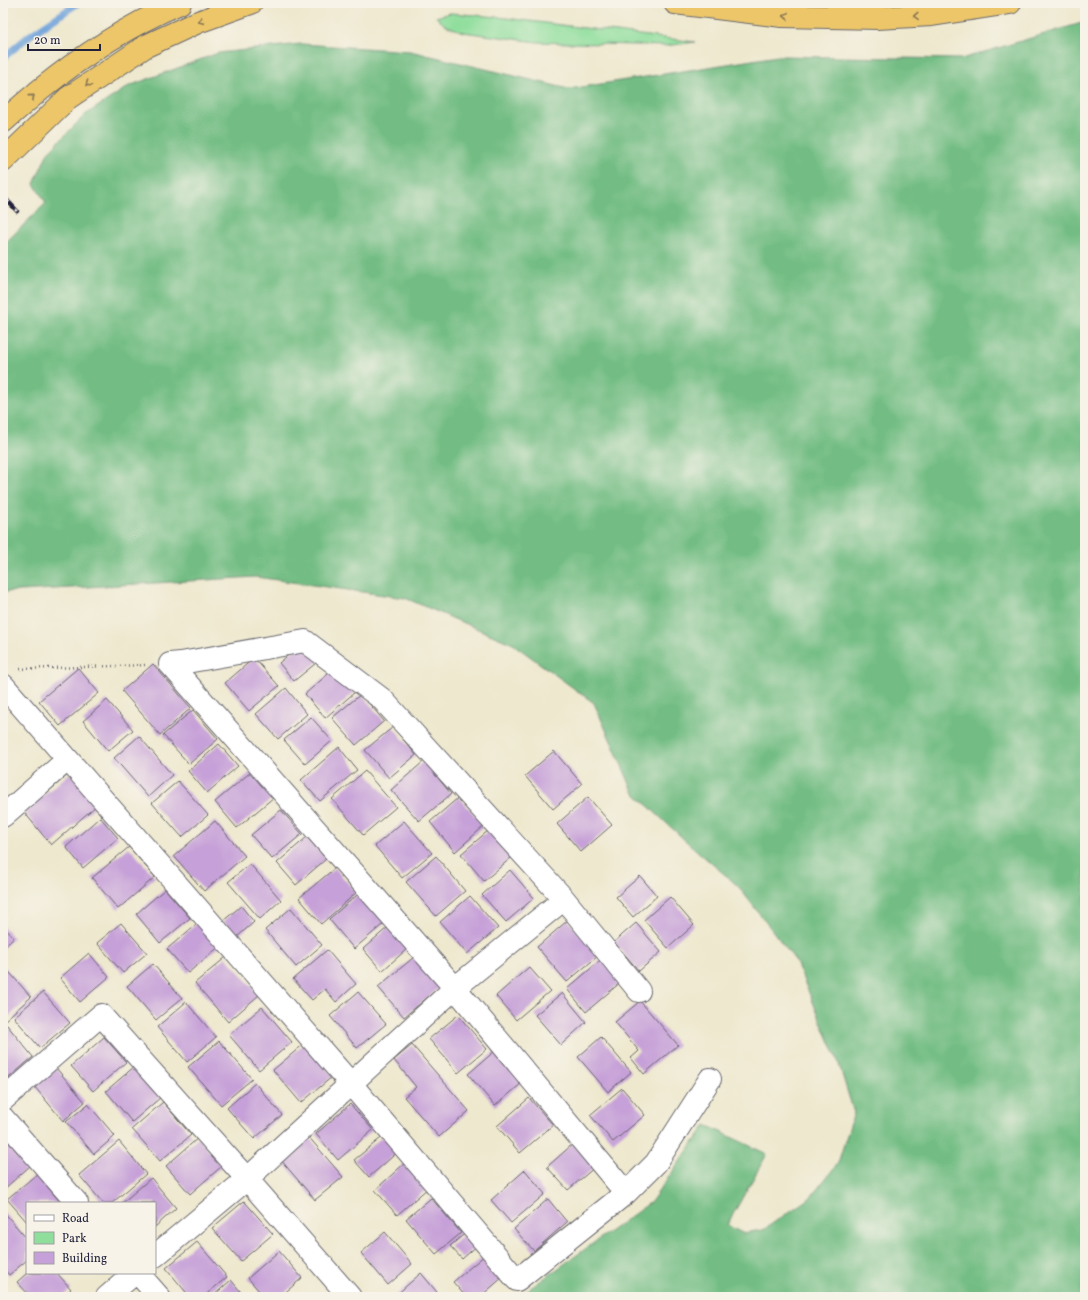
<svg xmlns="http://www.w3.org/2000/svg" width="1088" height="1300" font-family="Vollkorn,serif">
	<style>
		.green { fill: #8fde9c; stroke: #58806c }
		.forest { fill: #73bd84; stroke: #4a7060 }
		.lines { fill: none; stroke-linecap: round; stroke-linejoin: round }
		.stream { stroke: #6ea2da; stroke-width: 7 }
		.building { fill: #c6a0d8 }
		.minor-casing { stroke: #69676e; stroke-width: 24 }
		.trunk-casing { stroke: #69676e; stroke-width: 24 }
		.path { stroke: #69676e; stroke-width: 2.5; stroke-dasharray: 1 3; stroke-linecap: butt }
		.minor { stroke: #fff; stroke-width: 22 }
		.trunk { stroke: #ecc669; stroke-width: 22 }
		.rail-casing { stroke: #22223b; stroke-width: 4.5 }
		.rail { stroke: #f7f3e8; stroke-width: 3; stroke-dasharray: 9; stroke-linecap: butt }
		.oneway { stroke: #877452 }
	</style>
	<rect width="100%" height="100%" fill="#f7f3e8"/>
	<filter id="ink" filterUnits="userSpaceOnUse"><feTurbulence type="fractalNoise" baseFrequency=".025" numOctaves="2"/><feDisplacementMap in="SourceGraphic" scale="8" xChannelSelector="R" yChannelSelector="G"/><feConvolveMatrix kernelMatrix="1 2 1 2 8 2 1 2 1" color-interpolation-filters="sRGB"/></filter>
	<filter id="wash" filterUnits="userSpaceOnUse"><feTurbulence type="fractalNoise" baseFrequency=".012" numOctaves="4" result="noise"/><feDisplacementMap in="SourceGraphic" scale="16" xChannelSelector="R" yChannelSelector="G"/><feGaussianBlur stdDeviation="0.9" result="paint"/><feColorMatrix in="noise" values="0 0 0 0 0 0 0 0 0 0 0 0 0 0 0 0 0 1.4 0 .05"/><feComposite in="paint" operator="in"/></filter>
	<g filter="url(#wash)">
		<rect width="100%" height="100%" fill="#eee8ce"/>
		<!-- green -->
		<path class="green" d="M450,13L498,17L695,42L665,46L537,42L463,32L445,25L436,17Z"/>
		<!-- forest -->
		<path class="forest" d="M1085,22V1297H518L651,1202L706,1125L767,1154L727,1225L742,1233L763,1230L811,1197L838,1163L854,1113L838,1061L795,960L738,886L688,843L634,793L594,703L513,644L405,598L256,577L3,592V245L46,203L34,184L48,152L85,115L129,86L218,53L301,44L410,51L569,89L778,56L961,59Z"/>
		<g class="lines">
			<!-- stream -->
			<path class="stream" d="M3,58L29,36L78,3"/>
		</g>
		<g id="blocks">
			<!-- building -->
			<path class="building" d="M305,641L321,659L294,681L279,663Z
				M254,658L279,686L249,711L225,683Z
				M153,664L191,708L160,735L122,691Z
				M78,668L99,693L60,726L39,701Z
				M335,668L355,692L325,718L305,694Z
				M286,688L307,714L278,739L256,714Z
				M361,694L384,721L356,745L332,718Z
				M107,700L133,730L108,751L83,721Z
				M193,710L218,739L189,764L163,735Z
				M311,717L332,741L305,764L284,740Z
				M393,727L416,755L389,778L365,750Z
				M139,736L172,775L148,797L114,758Z
				M219,744L238,766L207,793L188,771Z
				M339,747L357,770L320,801L301,780Z
				M554,751L582,784L553,809L525,776Z
				M424,761L451,794L419,821L391,790Z
				M252,771L274,797L237,828L215,802Z
				M365,771L396,807L363,835L332,799Z
				M70,773L97,805L51,845L24,812Z
				M178,781L208,815L182,837L152,803Z
				M459,797L484,826L455,852L430,822Z
				M588,797L612,825L581,852L557,824Z
				M281,810L302,834L272,859L251,835Z
				M100,817L118,838L83,868L66,847Z
				M215,821L245,856L204,891L174,856Z
				M404,821L432,853L402,878L375,846Z
				M489,830L512,857L484,881L461,854Z
				M307,837L326,859L296,885L277,863Z
				M129,847L155,877L118,909L92,878Z
				M436,856L465,891L436,916L406,882Z
				M250,864L281,900L260,919L228,882Z
				M335,868L356,893L321,924L299,898Z
				M510,870L534,898L506,922L482,895Z
				M640,876L657,896L633,917L616,897Z
				M165,889L190,918L160,943L136,914Z
				M363,890L389,919L354,949L329,919Z
				M470,896L498,928L467,954L440,922Z
				M670,897L694,925L668,948L644,920Z
				M241,906L254,922L237,937L223,921Z
				M291,908L322,945L296,967L265,930Z
				M568,920L598,956L567,982L537,947Z
				M200,921L221,945L188,973L167,949Z
				M121,923L147,953L123,973L97,943Z
				M636,923L661,952L639,971L614,942Z
				M3,926L14,938L3,948Z
				M388,927L407,949L382,971L363,949Z
				M327,950L356,984L336,1002L325,989L312,1000L293,979Z
				M89,953L109,977L80,1002L60,978Z
				M226,957L259,995L228,1022L195,983Z
				M414,957L440,987L404,1017L378,987Z
				M603,958L622,981L586,1012L567,989Z
				M153,964L182,998L156,1020L127,986Z
				M3,965L31,997L4,1021L3,1020Z
				M529,967L550,991L516,1020L496,996Z
				M43,992L70,1023L40,1048L14,1017Z
				M358,992L386,1024L357,1048L330,1016Z
				M562,993L586,1022L561,1045L535,1015Z
				M640,1001L678,1045L644,1074L631,1058L639,1051L615,1022Z
				M186,1002L216,1037L187,1062L157,1027Z
				M262,1007L292,1042L259,1070L229,1035Z
				M458,1015L487,1049L458,1073L429,1039Z
				M7,1025L33,1057L3,1083V1028Z
				M104,1037L126,1062L93,1091L71,1066Z
				M601,1037L631,1072L608,1092L578,1057Z
				M219,1041L252,1079L221,1105L188,1067Z
				M305,1043L333,1076L301,1103L273,1070Z
				M412,1045L469,1111L439,1137L404,1097L416,1087L394,1060Z
				M496,1050L523,1082L495,1106L468,1074Z
				M135,1066L161,1097L132,1122L106,1091Z
				M56,1068L85,1102L63,1121L34,1086Z
				M255,1083L282,1115L254,1139L227,1108Z
				M622,1088L645,1115L613,1142L590,1115Z
				M529,1098L553,1125L520,1153L497,1126Z
				M163,1102L191,1135L160,1161L132,1129Z
				M88,1104L115,1136L94,1154L66,1122Z
				M350,1104L373,1130L338,1160L316,1134Z
				M386,1134L400,1150L369,1177L354,1160Z
				M307,1135L343,1177L315,1200L280,1159Z
				M5,1138L30,1166L3,1190V1140Z
				M198,1138L222,1166L190,1194L166,1166Z
				M119,1141L146,1174L112,1203H103L79,1175Z
				M574,1143L595,1167L568,1190L547,1167Z
				M406,1162L428,1188L397,1215L375,1190Z
				M525,1170L545,1194L511,1223L491,1200Z
				M37,1174L61,1203H27V1222L7,1199Z
				M151,1178L176,1208L155,1227V1203H122Z
				M431,1198L461,1233L436,1254L406,1219Z
				M548,1199L567,1222L534,1251L514,1229Z
				M244,1201L273,1234L241,1261L212,1228Z
				M3,1211L27,1239V1260L9,1275L3,1268Z
				M468,1231L479,1244L462,1259L450,1246Z
				M385,1232L412,1264L388,1285L361,1253Z
				M197,1242L227,1277L203,1297H190L166,1268Z
				M279,1251L302,1278L280,1297H264L248,1278Z
				M485,1255L503,1277L480,1297H466L453,1282Z
				M27,1273H57L71,1289L62,1297H31L17,1282Z
				M421,1273L441,1297H394Z
				M231,1280L245,1297H212Z"/>
		</g>
	</g>
	<g filter="url(#ink)">
		<use href="#blocks" fill-opacity="0" stroke="#69676e" stroke-width="1"/>
		<g class="lines">
			<!-- minor casing -->
			<g class="minor-casing">
				<path id="minor" d="M170,664L181,663L305,641L382,699L564,899L639,991
					M3,685L351,1084L517,1280L626,1193L455,988L170,664
					M3,816L67,760
					M3,1100L101,1015L247,1179L350,1297
					M3,1118L77,1203
					M626,1193L656,1163L710,1079
					M155,1256L247,1179L455,988L564,899
					M138,1273L159,1297
					M107,1297L135,1273"/>
			</g>
			<!-- trunk casing -->
			<g class="trunk-casing">
				<path id="trunk" d="M675,3L782,16L877,18L932,15L1010,3
					M3,122C15,111 27,101 40,90C83,55 129,25 180,3
					M3,161L68,98L146,46L198,22L251,3"/>
			</g>
			<!-- path -->
			<path class="path" d="M20,669L147,665"/>
			<!-- minor -->
			<use href="#minor" class="minor"/>
			<!-- trunk -->
			<use href="#trunk" class="trunk"/>
			<!-- rail casing -->
			<g class="rail-casing">
				<path id="rail" d="M3,196L17,211"/>
			</g>
			<!-- rail -->
			<use href="#rail" class="rail"/>
		</g>
		<!-- one-way arrows -->
		<defs><path id="oneway-chevron" d="M-2-3.5L2.5 0L-2 3.5" fill="none" stroke-width="1.6" stroke-linecap="round" stroke-linejoin="round"/></defs>
		<g class="oneway">
			<use href="#oneway-chevron" transform="translate(786 16) rotate(-178)"/>
			<use href="#oneway-chevron" transform="translate(916 16) rotate(177)"/>
			<use href="#oneway-chevron" transform="translate(201 21) rotate(159)"/>
			<use href="#oneway-chevron" transform="translate(88 84) rotate(146)"/>
			<use href="#oneway-chevron" transform="translate(32 97) rotate(-40)"/>
		</g>
	</g>
	<!-- margin -->
	<rect width="1088" height="1300" fill="none" stroke="#f7f3e8" stroke-width="16"/>
	<!-- legend -->
	<rect x="26" y="1202" width="130" height="72" fill="#f7f3e8" stroke="#a29fa3"/>
	<rect x="34" y="1215" width="20" height="6" fill="#ffffff" stroke="#a29fa3"/>
	<text x="62" y="1222" font-size="12" fill="#22223b">Road</text>
	<rect x="34" y="1232" width="20" height="12" fill="#8fde9c" stroke="#a29fa3"/>
	<text x="62" y="1242" font-size="12" fill="#22223b">Park</text>
	<rect x="34" y="1252" width="20" height="12" fill="#c6a0d8" stroke="#a29fa3"/>
	<text x="62" y="1262" font-size="12" fill="#22223b">Building</text>
	<!-- scale -->
	<path d="M28 44v6h72v-6" fill="none" stroke="#22223b" stroke-width="2"/>
	<text x="34" y="44" font-size="12" fill="#22223b" stroke="#f7f3e8" stroke-width="3" paint-order="stroke">20 m</text>
</svg>
